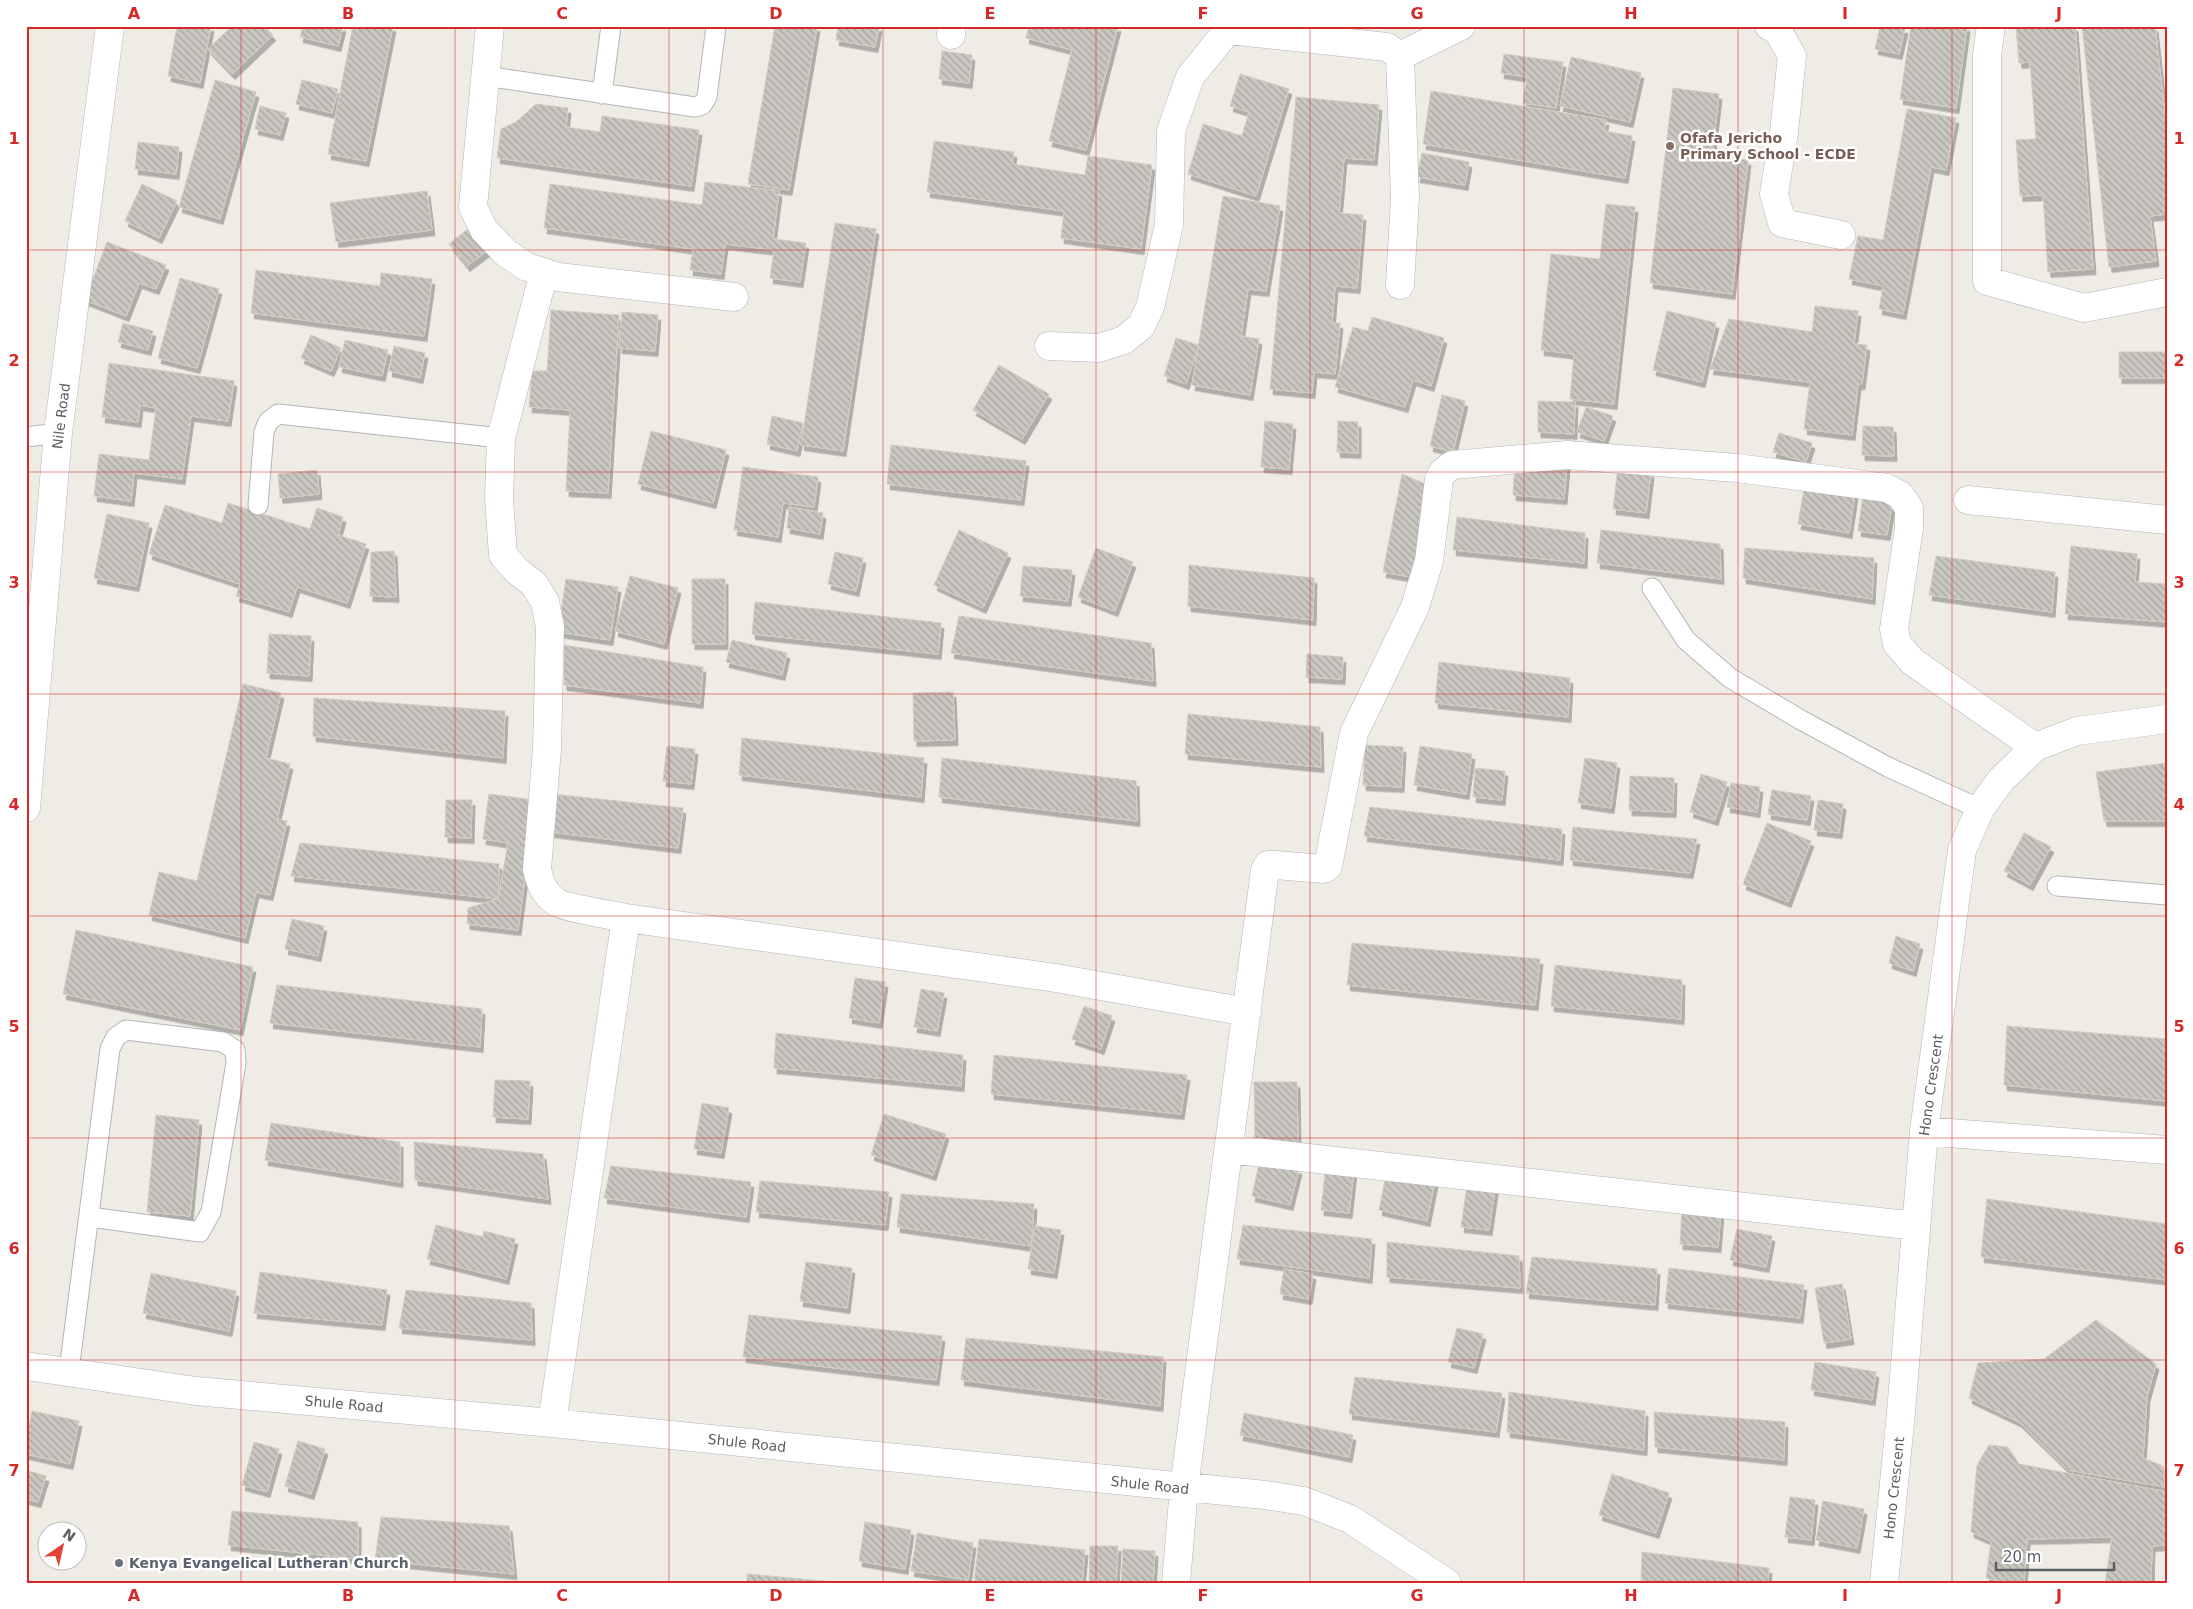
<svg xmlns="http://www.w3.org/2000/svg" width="2193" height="1609" font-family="'DejaVu Sans',sans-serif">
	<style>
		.building { fill: url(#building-back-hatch); stroke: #d2cdc3; filter: url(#shadow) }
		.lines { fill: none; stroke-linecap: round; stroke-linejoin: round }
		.lane-casing { stroke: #b2b5b9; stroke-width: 21 }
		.street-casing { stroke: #b2b5b9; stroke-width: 29 }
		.secondary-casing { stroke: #b3b7bb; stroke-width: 29 }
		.lane { stroke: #fff; stroke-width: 19 }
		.street { stroke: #fff; stroke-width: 28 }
		.secondary { stroke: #fff; stroke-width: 28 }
		.grid { fill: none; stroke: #d62828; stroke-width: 1; stroke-opacity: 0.55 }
		.education-dot { fill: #8d6e63; stroke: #fff; stroke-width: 2 }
		.worship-dot { fill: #6b7280; stroke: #fff; stroke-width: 2 }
		.labels { text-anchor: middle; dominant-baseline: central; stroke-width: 5; stroke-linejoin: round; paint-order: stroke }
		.education-label { font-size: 14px; font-weight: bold; fill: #785e54; stroke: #fff; text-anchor: start }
		.street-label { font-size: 14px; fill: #5c6064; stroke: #fff }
		.worship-label { font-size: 14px; font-weight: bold; fill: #5b616d; stroke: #fff; text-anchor: start }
		.neatline { fill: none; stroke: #d62828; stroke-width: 2 }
		.grid-label { font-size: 16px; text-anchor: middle; font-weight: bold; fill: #d62828 }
	</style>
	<defs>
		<pattern id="building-back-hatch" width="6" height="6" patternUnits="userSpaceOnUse" patternTransform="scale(1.25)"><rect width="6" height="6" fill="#cac7c1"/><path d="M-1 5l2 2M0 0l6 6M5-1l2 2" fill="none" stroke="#a7a5a0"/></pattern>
		<filter id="shadow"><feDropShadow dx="3" dy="5.5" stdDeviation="0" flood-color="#0004"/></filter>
	</defs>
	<rect width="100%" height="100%" fill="#eeece4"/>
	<!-- building -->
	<path class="building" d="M177,26H211L200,83L168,76Z
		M232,26H264L273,35L232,74L208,49Z
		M303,26H343L338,46L300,37Z
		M353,26H393L366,161L328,154Z
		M775,26H817L789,190L748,184Z
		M838,26H879L875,47L836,40Z
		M1029,26H1118L1086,150L1049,141L1072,50L1026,38Z
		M1880,26L1905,28L1899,54L1875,49Z
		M1911,26H1967L1956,108L1900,99Z
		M2016,26H2075L2093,269L2048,272L2043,195L2020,196L2016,140L2036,139L2030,62L2019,63Z
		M2082,26H2155L2167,134V214L2150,216L2156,261L2109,267Z
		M942,51L972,55L969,83L939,79Z
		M1504,54L1563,62L1556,108L1523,103L1527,77L1501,73Z
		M1571,57L1641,73L1630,122L1560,106Z
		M1240,74L1289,89L1256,196L1188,174L1203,124L1242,136L1249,112L1230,106Z
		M215,80L256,92L220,219L179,207Z
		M302,80L338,89L332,113L296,104Z
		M1673,88L1719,94L1712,155L1748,160L1732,294L1650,283Z
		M1431,91L1606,120L1604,131L1632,136L1625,178L1423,144Z
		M1296,97L1379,105L1374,160L1344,158L1339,213L1363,215L1357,288L1335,286L1332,323H1340L1335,374L1314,372L1312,393L1270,389Z
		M536,104L568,108L566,127L600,132L602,116L699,130L691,186L497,158L501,129L516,122Z
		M260,106L286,113L280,135L255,129Z
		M1907,109L1956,118L1946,170L1931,167L1903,314L1879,309L1883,286L1849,279L1858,236L1883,240Z
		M934,141L1014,152L1012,164L1085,175L1088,156L1152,165L1141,249L1061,238L1064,211L927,192Z
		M138,142L179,147L176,174L135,169Z
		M1422,153L1469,162L1465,185L1417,177Z
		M705,182L779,191L773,239L806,243L800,282L770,278L774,250L725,244L721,274L690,270L693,249L544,228L550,184L702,205Z
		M142,184L177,201L159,238L125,221Z
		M427,191L432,230L336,242L330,203Z
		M1223,196L1280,206L1266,291L1248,289L1241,336L1259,339L1250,395L1192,385Z
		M1606,204L1635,207L1614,404L1570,399L1574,354L1541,350L1551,254L1600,259Z
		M835,223L876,229L843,451L801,445Z
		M473,225L491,248L467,266L449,244Z
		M107,242L166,265L156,289L139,283L126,316L85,300Z
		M256,270L380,286L381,273L432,279L424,336L251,313Z
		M180,278L219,289L197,368L158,358Z
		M1815,306L1858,311L1854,344L1867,345L1862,384H1858L1852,435L1804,429L1810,382L1710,369L1729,319L1812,332Z
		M551,310L619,315L608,493L566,491L570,410L529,407L532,371H547Z
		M1667,311L1716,323L1702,382L1653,370Z
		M622,312L658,315L655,351L619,348Z
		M1372,317L1444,338L1431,386L1413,380L1405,407L1335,387L1353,327L1368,331Z
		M123,323L153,331L148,350L118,342Z
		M311,335L341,348L331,371L301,358Z
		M1176,338L1199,345L1186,384L1164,376Z
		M345,340L388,350L382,376L339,367Z
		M394,346L425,353L420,378L389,371Z
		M2119,352H2167V378H2119Z
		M109,363L234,381L228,421L191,416L182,479L134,473L131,501L94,496L99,454L149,460L156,408L140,405L138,422L102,417Z
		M999,365L1049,394L1022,439L973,410Z
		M1442,395L1465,401L1453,452L1430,446Z
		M1538,401L1575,402L1574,434L1538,432Z
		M1586,407L1613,416L1604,441L1577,432Z
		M772,416L803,423L797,451L767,444Z
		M1265,421L1293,424L1289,469L1261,467Z
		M1338,421L1358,422V453L1337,452Z
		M1863,426L1893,427L1894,456L1862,455Z
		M651,431L726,450L713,503L638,484Z
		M1779,433L1812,443L1806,462L1773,452Z
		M891,445L1026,461L1021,500L887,484Z
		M1515,460L1567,464L1564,499L1513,495Z
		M743,467L818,477L814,507L783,503L778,537L734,530Z
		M1618,467L1651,472L1646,513L1613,509Z
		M317,470L319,494L280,498L278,474Z
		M1402,474L1430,486L1417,578L1383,572Z
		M1805,483L1855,493L1849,533L1798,524Z
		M1864,488L1894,493L1887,535L1858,531Z
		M228,503L310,529L317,508L343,517L338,535L366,544L347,603L297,587L289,612L236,596L240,584L149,554L165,505L222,523Z
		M789,507L823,513L820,534L787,528Z
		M107,514L149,523L136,586L94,578Z
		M1457,517L1585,533L1584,563L1453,550Z
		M959,530L1008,553L983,608L934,585Z
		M1601,530L1720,544L1721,579L1597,563Z
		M2071,546L2137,554L2135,582L2167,584V622L2065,614Z
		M1096,548L1133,562L1115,611L1078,597Z
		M1745,548L1874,558L1872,599L1743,578Z
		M394,551L396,597L370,596L371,552Z
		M835,552L863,558L856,591L828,584Z
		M1936,556L2055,572L2052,612L1929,595Z
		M1189,565L1314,578L1313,620L1188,606Z
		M1023,566L1072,570L1068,601L1020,596Z
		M630,576L678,588L664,644L615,631Z
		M566,579L618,587L610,640L558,632Z
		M692,579H725V644H692Z
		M755,602L941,623L938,654L752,634Z
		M959,616L1151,643L1153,681L951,653Z
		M269,634L311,636L309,676L267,673Z
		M732,640L787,653L782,675L726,662Z
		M564,645L703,667L700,703L564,685Z
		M1307,654L1343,657L1342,679L1306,677Z
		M1439,662L1570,678L1568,717L1435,703Z
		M243,684L281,693L266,758L290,764L277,819L287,821L270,895L256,892L245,938L149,915L159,872L197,881Z
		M953,692L955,740L914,741L913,693Z
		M314,698L505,711L503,758L313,736Z
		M1188,714L1320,727L1321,767L1185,754Z
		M742,738L924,758L921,797L739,775Z
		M1365,745L1403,747L1401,787L1363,785Z
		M667,746L695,749L691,784L663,781Z
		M1420,746L1472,754L1466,794L1414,785Z
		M942,758L1136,781L1137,821L939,797Z
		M1585,758L1617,763L1611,808L1578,803Z
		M2167,763V821H2104L2096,772Z
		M1475,768L1505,771L1502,800L1473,797Z
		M1701,774L1727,782L1715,820L1690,812Z
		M1630,776L1674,778L1673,812L1629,810Z
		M1731,783L1760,787L1757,812L1727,807Z
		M1772,790L1811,796L1807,820L1768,814Z
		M489,794L535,800L518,930L467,924L468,908L498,899L508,843L483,839Z
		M552,794L683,808L678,848L551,832Z
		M446,800H472L471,838L445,837Z
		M1818,800L1843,804L1839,833L1814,830Z
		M1370,807L1562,829L1560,860L1364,836Z
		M1767,823L1811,841L1788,902L1743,884Z
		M1573,827L1697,839L1690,873L1570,860Z
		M2024,833L2051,847L2030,885L2004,871Z
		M300,843L499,864L498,899L291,876Z
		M292,919L324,926L318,956L285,949Z
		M76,930L253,967L240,1030L63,994Z
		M1896,936L1920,944L1913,971L1889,963Z
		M1352,943L1540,959L1535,1005L1347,985Z
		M1555,965L1682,980L1681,1019L1551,1006Z
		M855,978L885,982L879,1023L849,1018Z
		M277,985L482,1009L480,1047L270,1023Z
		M921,989L944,993L937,1031L914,1027Z
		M1084,1006L1112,1016L1101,1049L1072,1039Z
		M2007,1026L2167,1039V1101L2004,1085Z
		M776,1033L963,1055L961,1086L774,1068Z
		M994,1055L1187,1075L1181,1114L991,1094Z
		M495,1080L530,1081L528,1119L493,1117Z
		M1254,1082H1297L1298,1143H1255Z
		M702,1103L729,1108L721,1153L694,1149Z
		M884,1114L946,1134L933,1175L871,1155Z
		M156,1115L199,1120L190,1216L147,1212Z
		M271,1123L400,1142V1182L265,1160Z
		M414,1142L543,1154L548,1199L415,1180Z
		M1260,1159L1299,1169L1290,1205L1252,1196Z
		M611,1166L751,1182L746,1217L604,1198Z
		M1326,1166L1354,1169L1349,1213L1321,1210Z
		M1387,1170L1435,1181L1427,1221L1379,1210Z
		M1468,1179L1496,1183L1489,1230L1461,1227Z
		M760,1181L889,1192L885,1225L756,1212Z
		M901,1194L1034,1204L1031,1246L897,1227Z
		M1987,1199L2167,1224V1280L1981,1257Z
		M1682,1208L1721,1210L1718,1247L1680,1244Z
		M436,1225L483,1237L484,1231L515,1239L506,1279L427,1259Z
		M1243,1225L1372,1239L1369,1278L1237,1259Z
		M1035,1226L1061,1230L1054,1273L1028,1269Z
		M1737,1229L1772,1236L1766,1267L1730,1260Z
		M1387,1242L1519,1256L1520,1288L1387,1277Z
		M1532,1257L1657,1269L1655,1305L1526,1293Z
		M806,1262L852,1268L847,1308L800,1301Z
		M1669,1268L1804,1285L1800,1318L1665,1303Z
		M1284,1269L1313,1274L1309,1299L1280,1294Z
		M260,1272L387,1290L382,1325L254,1313Z
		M151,1273L236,1291L229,1331L143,1313Z
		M1842,1284L1851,1339L1824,1343L1815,1288Z
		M406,1290L531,1303L532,1340L399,1328Z
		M749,1315L942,1336L936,1380L743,1357Z
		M2096,1320L2156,1364L2147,1396L2143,1458L2163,1466L2165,1487L2068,1470L2019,1422L1969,1398L1978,1363L2044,1359Z
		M1457,1328L1483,1334L1474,1368L1448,1362Z
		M966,1338L1163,1357L1160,1406L961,1380Z
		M1815,1362L1876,1372L1872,1400L1811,1390Z
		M1355,1377L1502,1393L1496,1432L1349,1414Z
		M1509,1392L1645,1411L1644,1450L1507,1432Z
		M32,1411L79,1421L70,1464L26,1454V1440Z
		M1654,1412L1785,1422L1784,1460L1655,1447Z
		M1244,1413L1353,1435L1349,1457L1240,1435Z
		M298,1441L325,1449L311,1494L285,1486Z
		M254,1442L279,1449L267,1492L242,1485Z
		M1989,1445L2008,1447L2019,1464L2167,1492V1545L2152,1546L2151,1583H2105L2112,1537L2027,1539L2024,1583H2010L1986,1578L1991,1541L1971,1532L1977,1465Z
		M26,1470L46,1476L38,1502L26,1499Z
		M1612,1474L1669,1493L1656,1533L1599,1515Z
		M1790,1497L1815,1500L1811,1540L1785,1537Z
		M1823,1501L1864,1509L1857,1548L1816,1540Z
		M232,1511L358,1522V1559L228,1545Z
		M381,1517L509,1526L514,1574L375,1560Z
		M865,1522L911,1530L905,1569L859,1561Z
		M917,1533L973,1543L968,1580L911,1571Z
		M979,1539L1085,1550L1082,1583H974Z
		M1090,1546H1118L1116,1583H1089Z
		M1123,1549L1155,1551L1153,1583H1121Z
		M1642,1552L1769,1568L1768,1583H1641Z
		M747,1574L846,1583H747Z"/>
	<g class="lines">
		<!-- lane casing -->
		<g class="lane-casing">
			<path id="lane" d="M485,76L695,107L702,105L707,97L716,26
				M602,94L611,26
				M26,437L58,433
				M258,505L264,432L268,422L278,414L501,438
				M1652,588L1686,640L1730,678L1801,720L1888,767L1980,809
				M2057,886L2167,895
				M69,1371L110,1049L116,1037L126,1030L223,1042L235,1050L236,1063L211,1212L200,1232L90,1217"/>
		</g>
		<!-- street casing -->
		<g class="street-casing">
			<path id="street" d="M490,26L473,207L484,230L506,253L527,267L558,277L734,297
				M1225,26L1228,30L1387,47L1400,56L1461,26
				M1769,26L1778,31L1792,56L1784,132L1774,194L1782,223L1841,235
				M1991,26L1987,55V281L2084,308L2167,292
				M951,35L952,26
				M1400,56L1405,197L1400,285
				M544,272L501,438L499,499L503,555L517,571L534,584L545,602L550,627L547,749L537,869C540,883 544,894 556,902C566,908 612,915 626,918L1056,978L1247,1012
				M1049,346L1099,348L1124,340L1141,326L1150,307L1169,225L1171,131L1190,77L1228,30
				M1968,500L2167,520
				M1924,1131L2167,1150
				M1229,1149L1916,1226
				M26,1366L196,1391L552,1423L1265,1495L1304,1501L1350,1519L1447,1583
				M552,1423L626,918
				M1176,1583L1184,1488L1265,870L1268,865H1276L1324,869L1328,866L1354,733L1415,607L1429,561L1439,479L1443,472L1452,465L1567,455L1737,468L1887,488L1900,495L1909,508V528L1894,629L1897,644L1913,662L2035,747
				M1884,1583L1901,1413L1924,1131L1962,850L1980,809L2001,780L2035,747L2077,731L2167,719"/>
		</g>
		<!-- secondary casing -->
		<g class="secondary-casing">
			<path id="secondary" d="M26,808L58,433L110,26"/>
		</g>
		<!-- lane -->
		<use href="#lane" class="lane"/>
		<!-- street -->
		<use href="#street" class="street"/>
		<!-- secondary -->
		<use href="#secondary" class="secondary"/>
	</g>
	<!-- grid -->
	<path class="grid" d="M241,26V1583M455,26V1583M669,26V1583M883,26V1583M1096,26V1583M1310,26V1583M1524,26V1583M1738,26V1583M1952,26V1583M26,250H2167M26,472H2167M26,694H2167M26,916H2167M26,1138H2167M26,1360H2167"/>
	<!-- markers -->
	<circle class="education-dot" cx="1670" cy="146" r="5"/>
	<circle class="worship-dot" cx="119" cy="1563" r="5"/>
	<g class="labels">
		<!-- education labels -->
		<g class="education-label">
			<text x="1680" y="138">Ofafa Jericho<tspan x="1680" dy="16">Primary School - ECDE</tspan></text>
		</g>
		<!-- street labels -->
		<g class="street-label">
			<text transform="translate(61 416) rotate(-83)">Nile Road</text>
			<text transform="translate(1931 1085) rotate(-82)">Hono Crescent</text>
			<text transform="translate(344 1404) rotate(5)">Shule Road</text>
			<text transform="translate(747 1443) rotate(6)">Shule Road</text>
			<text transform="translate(1150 1485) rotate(6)">Shule Road</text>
			<text transform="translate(1894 1488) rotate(-84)">Hono Crescent</text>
		</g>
		<!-- worship labels -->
		<g class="worship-label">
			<text x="129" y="1563">Kenya Evangelical Lutheran Church</text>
		</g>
	</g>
	<!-- border -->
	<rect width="2193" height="1609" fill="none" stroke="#ffffff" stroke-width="55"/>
	<!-- north arrow -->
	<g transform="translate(62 1546) rotate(34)"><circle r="24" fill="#ffffff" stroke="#bebfc1"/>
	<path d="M0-4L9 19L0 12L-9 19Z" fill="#e24336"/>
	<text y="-8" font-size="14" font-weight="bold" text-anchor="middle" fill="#5c6064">N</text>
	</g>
	<!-- scale -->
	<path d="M1996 1562v8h118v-8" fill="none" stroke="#5c6064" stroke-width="2.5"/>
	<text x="2003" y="1562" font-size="15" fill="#5c6064" stroke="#ffffff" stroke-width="4" paint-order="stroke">20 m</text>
	<rect x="28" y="28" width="2138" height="1554" class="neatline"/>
	<g class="grid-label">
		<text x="134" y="19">A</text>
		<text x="348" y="19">B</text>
		<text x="562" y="19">C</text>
		<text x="776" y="19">D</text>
		<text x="990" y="19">E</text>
		<text x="1203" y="19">F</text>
		<text x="1417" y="19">G</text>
		<text x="1631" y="19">H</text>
		<text x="1845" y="19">I</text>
		<text x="2059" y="19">J</text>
		<text x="14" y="144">1</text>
		<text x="2179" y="144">1</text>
		<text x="14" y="366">2</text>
		<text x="2179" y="366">2</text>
		<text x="14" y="588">3</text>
		<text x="2179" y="588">3</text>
		<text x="14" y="810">4</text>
		<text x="2179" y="810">4</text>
		<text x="14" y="1032">5</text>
		<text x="2179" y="1032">5</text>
		<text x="14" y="1254">6</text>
		<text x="2179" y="1254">6</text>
		<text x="14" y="1476">7</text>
		<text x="2179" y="1476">7</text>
		<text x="134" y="1601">A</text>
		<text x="348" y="1601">B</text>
		<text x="562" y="1601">C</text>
		<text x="776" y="1601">D</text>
		<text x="990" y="1601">E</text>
		<text x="1203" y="1601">F</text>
		<text x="1417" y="1601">G</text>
		<text x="1631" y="1601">H</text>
		<text x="1845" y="1601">I</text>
		<text x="2059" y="1601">J</text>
	</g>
</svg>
